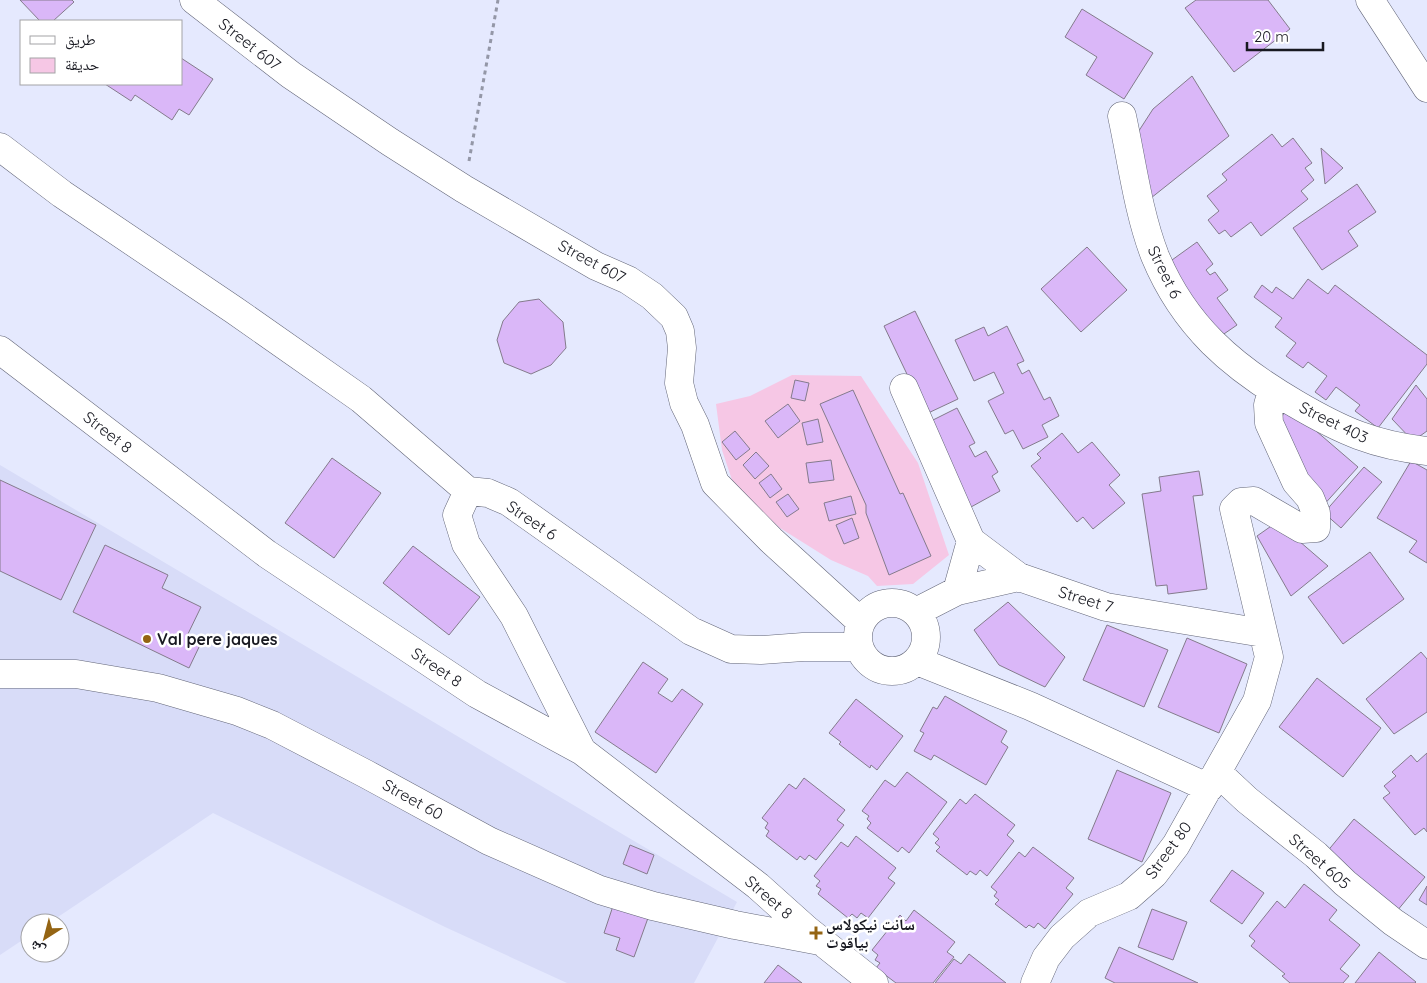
<svg xmlns="http://www.w3.org/2000/svg" width="1427" height="983" font-family="Quicksand,'Noto Naskh Arabic',sans-serif">
	<style>
		.built { fill: #d8dcf8 }
		.green { fill: #f6c7e5 }
		.building { fill: #dab7f8; stroke: #847b8c }
		.lines { fill: none; stroke-linecap: round; stroke-linejoin: round }
		.minor-casing { stroke: #636678; stroke-width: 29 }
		.path { stroke: #9497a7; stroke-width: 3; stroke-dasharray: 4 4; stroke-linecap: butt }
		.minor { stroke: #fff; stroke-width: 28 }
		.poi-dot { fill: #946413; stroke: #fff; stroke-width: 2 }
		.labels { text-anchor: middle; dominant-baseline: central; stroke-width: 5; stroke-linejoin: round; paint-order: stroke }
		.street-label { font-size: 16px; fill: #181921; stroke: #fff }
		.poi-label { font-size: 16px; font-weight: bold; fill: #181921; stroke: #fff; text-anchor: start }
	</style>
	<rect width="100%" height="100%" fill="#e5e9fe"/>
	<!-- built -->
	<path class="built" d="M0,465L737,902L694,983H567L445,927L213,813L49,923H30V935L0,955Z"/>
	<!-- green -->
	<path class="green" d="M792,375L861,376L918,463L949,555L913,584L877,586L868,576L831,560L780,528L735,489L722,450L716,404L750,396Z"/>
	<!-- building -->
	<path class="building" d="M20,0H72L74,2L53,21H40Z
		M1196,0H1268L1290,29L1234,72L1185,8Z
		M1082,9L1153,53L1124,99L1086,75L1097,57L1065,37Z
		M181,58L213,79L189,115L179,109L172,120L135,95L131,101L105,84H181Z
		M1192,76L1229,136L1151,198L1131,143L1153,109Z
		M1272,134L1282,147L1293,138L1312,163L1305,168L1314,180L1301,191L1308,199L1261,236L1251,222L1231,237L1225,230L1219,234L1208,220L1219,211L1207,196L1227,180L1222,174Z
		M1321,148L1343,168L1325,184Z
		M1357,184L1376,212L1348,231L1358,246L1322,270L1293,228Z
		M1197,242L1213,264L1206,270L1210,275L1215,272L1228,290L1217,298L1237,325L1218,338L1165,265Z
		M1087,247L1127,290L1081,332L1041,289Z
		M1308,279L1328,294L1335,285L1427,355V364L1378,428L1355,411L1360,405L1336,387L1326,400L1315,392L1327,376L1308,362L1303,368L1286,356L1296,343L1275,327L1282,318L1254,297L1262,285L1272,293L1276,287L1293,299Z
		M539,299L563,322L566,348L551,365L531,374L504,363L497,340L503,321L519,302Z
		M915,311L958,399L926,414L884,326Z
		M1007,326L1024,361L1017,364L1022,374L1029,370L1044,400L1050,397L1059,416L1042,425L1048,437L1023,449L1013,430L1005,434L988,401L1004,393L994,372L974,381L955,340L984,327L988,336Z
		M795,380L809,383L805,401L791,398Z
		M1416,385L1427,399V431L1413,441L1392,419Z
		M853,390L900,494L903,493L931,556L889,575L866,513V505L820,404Z
		M788,404L800,421L778,438L765,421Z
		M1287,406L1358,467L1321,508L1277,428Z
		M957,408L975,443L969,446L975,457L986,451L998,472L992,476L1000,491L971,507L927,423Z
		M818,419L823,442L807,445L802,423Z
		M735,431L750,449L736,460L722,442Z
		M1062,433L1078,453L1092,442L1120,475L1109,485L1125,503L1093,529L1083,517L1077,522L1031,466L1041,458L1037,454Z
		M756,452L769,466L755,479L743,465Z
		M332,458L381,493L334,558L285,523Z
		M831,460L834,480L809,483L806,463Z
		M1411,461L1427,470V563L1409,552L1417,541L1377,518Z
		M1364,467L1382,482L1341,528L1324,513Z
		M1199,471L1203,495L1193,496L1207,589L1168,594L1167,585L1156,586L1142,494L1161,491L1159,477Z
		M771,474L782,489L770,498L759,483Z
		M0,480L96,525L61,600L0,571Z
		M788,494L799,509L787,517L776,502Z
		M851,496L856,514L829,521L824,503Z
		M852,518L859,538L844,544L836,525Z
		M1277,522L1328,566L1291,596L1257,536Z
		M105,545L168,575L162,588L201,607L186,638L200,645L189,668L73,612Z
		M413,546L480,597L449,635L383,583Z
		M1370,552L1404,599L1343,644L1308,597Z
		M1008,602L1065,657L1045,687L999,665L974,630Z
		M1107,625L1168,650L1144,707L1083,680Z
		M1187,638L1247,664L1219,733L1158,707Z
		M1421,652L1427,659V712L1394,734L1366,699Z
		M643,662L668,679L658,693L672,702L682,689L703,704L656,773L595,732Z
		M1317,678L1381,728L1343,777L1279,727Z
		M945,696L1007,731L1001,742L1008,747L986,785L934,755L931,760L914,751L924,733L920,731L933,707L937,709Z
		M856,699L903,736L877,770L871,765L870,768L839,744L841,742L829,733Z
		M1427,753V832L1424,828L1415,835L1383,798L1390,793L1384,786L1396,776L1392,772L1411,755L1417,762Z
		M1117,770L1171,793L1142,862L1088,839Z
		M907,772L947,802L909,853L902,847L898,852L867,828L871,823L867,819L869,816L862,811L885,780L895,787Z
		M804,778L845,810L837,820L844,825L816,860L809,855L805,860L800,856L797,860L766,836L769,831L765,828L768,823L762,818L789,784L796,789Z
		M975,794L1015,825L1007,835L1014,841L987,876L980,870L976,875L970,871L967,875L936,851L940,847L935,843L939,839L933,834L960,799L966,804Z
		M1354,819L1425,877L1397,911L1326,853Z
		M856,836L896,868L888,878L895,883L868,918L861,913L857,918L852,914L848,918L818,894L821,889L816,886L820,881L814,876L841,842L848,847Z
		M630,845L654,855L647,874L623,864Z
		M1033,847L1074,878L1066,888L1073,894L1045,929L1038,923L1034,928L1029,925L1026,928L995,904L999,900L994,896L997,892L991,887L1019,852L1025,857Z
		M1232,870L1264,893L1242,924L1210,901Z
		M1304,884L1337,910L1329,920L1360,945L1340,969L1349,976L1343,983H1290L1282,976L1285,974L1251,946L1255,941L1249,936L1277,901L1285,908Z
		M1427,886V905L1419,900Z
		M613,906L648,918L634,957L616,950L620,938L604,933Z
		M1152,909L1187,922L1173,960L1138,947Z
		M914,910L955,942L947,952L954,957L933,983H896L876,968L880,963L875,960L878,955L872,950L900,915L906,921Z
		M1119,947L1198,983H1115L1105,978Z
		M1379,952L1416,982L1415,983H1355Z
		M969,954L1006,983H935L954,959L961,964Z
		M778,965L802,983H764Z"/>
	<g class="lines">
		<!-- minor casing -->
		<g class="minor-casing">
			<path id="minor" d="M194,0L291,75L390,142L464,189L596,266L628,280L652,296L674,317L680,331L682,348L679,383L684,403L695,425L715,483L771,540L861,622
				M1370,0L1427,88
				M1122,116C1132,162 1138,212 1155,256C1184,326 1232,367 1296,404C1342,431 1374,445 1427,451
				M0,147L62,194L234,310L361,399L468,491
				M0,350L267,554L477,694L582,751L758,886L806,929L874,983
				M904,388L971,541L1019,577
				M957,591L971,541
				M858 637a34 34 0 1 1 68 0a34 34 0 1 1-68 0Z
				M916,612L957,591L1019,577L1106,607L1263,633
				M917,661L1030,706L1209,788
				M0,674H76L158,688L237,711L272,725L366,774L489,841L600,890L653,906L735,925L820,941
				M582,751L514,616L466,544L457,515L468,491L488,493L509,502L691,631L731,649L761,650L803,647H859
				M1217,772L1247,800L1316,855L1345,883L1393,922L1427,945
				M1035,983L1046,958L1062,937L1089,913L1129,896L1154,874L1176,845L1257,701L1269,657L1234,509L1241,502L1254,501L1302,529L1316,528V513L1310,498L1296,482L1269,423L1268,405L1272,391"/>
		</g>
		<!-- path -->
		<path class="path" d="M469,161L498,0"/>
		<!-- minor -->
		<use href="#minor" class="minor"/>
	</g>
	<!-- markers -->
	<g class="poi-dot">
		<circle cx="147" cy="639" r="5"/>
		<path d="M813.5 925.5h5v5h5v5h-5v5h-5v-5h-5v-5h5z"/>
	</g>
	<g class="labels">
		<!-- street labels -->
		<g class="street-label">
			<text transform="translate(250 44) rotate(38)">Street 607</text>
			<text transform="translate(592 261) rotate(28)">Street 607</text>
			<text transform="translate(1165 272) rotate(64)">Street 6</text>
			<text transform="translate(1334 422) rotate(26)">Street 403</text>
			<text transform="translate(108 432) rotate(38)">Street 8</text>
			<text transform="translate(532 520) rotate(34)">Street 6</text>
			<text transform="translate(1086 599) rotate(17)">Street 7</text>
			<text transform="translate(437 667) rotate(34)">Street 8</text>
			<text transform="translate(413 799) rotate(29)">Street 60</text>
			<text transform="translate(1168 850) rotate(-54)">Street 80</text>
			<text transform="translate(1320 861) rotate(41)">Street 605</text>
			<text transform="translate(769 897) rotate(41)">Street 8</text>
		</g>
		<!-- poi labels -->
		<g class="poi-label">
			<text x="157" y="639">Val pere jaques</text>
			<text x="826" y="924">سانت نيكولاس<tspan x="826" dy="18">بياقوت</tspan></text>
		</g>
	</g>
	<!-- legend -->
	<rect x="20" y="20" width="162" height="65" fill="#ffffff" stroke="#a3a3a6"/>
	<rect x="30" y="36" width="25" height="8" fill="#ffffff" stroke="#a3a3a6"/>
	<text x="65" y="45" font-size="15" fill="#181921">طريق</text>
	<rect x="30" y="58" width="25" height="15" fill="#f6c7e5" stroke="#a3a3a6"/>
	<text x="65" y="70" font-size="15" fill="#181921">حديقة</text>
	<!-- north arrow -->
	<g transform="translate(45 938) rotate(216)"><circle r="24" fill="#ffffff" stroke="#a3a3a6"/>
	<path d="M0-4L9 19L0 12L-9 19Z" fill="#946413"/>
	<text y="-8" font-size="14" font-weight="bold" text-anchor="middle" fill="#181921">ش</text>
	</g>
	<!-- scale -->
	<path d="M1247 42v8h76v-8" fill="none" stroke="#181921" stroke-width="2.5"/>
	<text x="1254" y="42" font-size="15" fill="#181921" stroke="#ffffff" stroke-width="4" paint-order="stroke">20 m</text>
</svg>
